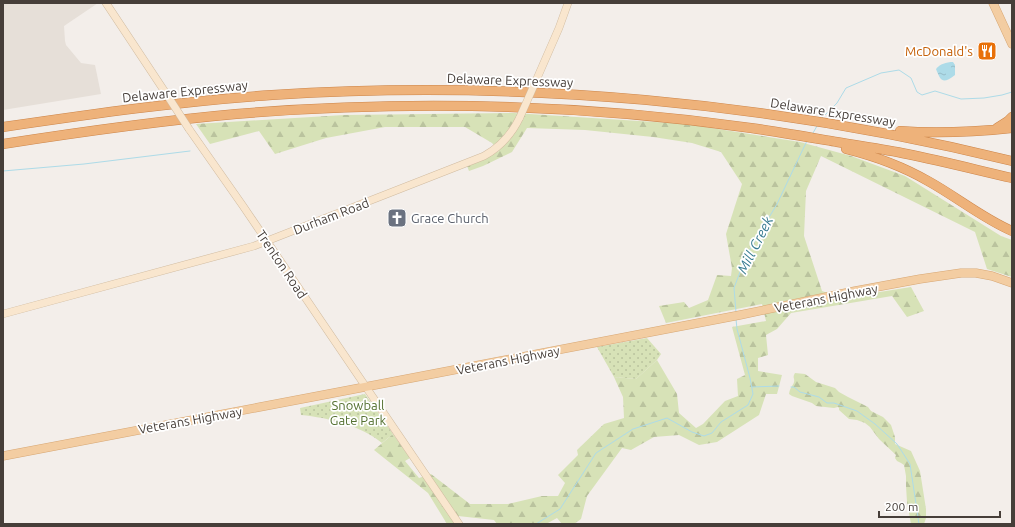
<svg xmlns="http://www.w3.org/2000/svg" width="1015" height="527" font-family="Ubuntu,sans-serif">
	<style>
		.residential { fill: #e6dfd8 }
		.grass { fill: url(#grass-dots) }
		.forest { fill: url(#forest-firs) }
		.water { fill: url(#water-ripples) }
		.lines { fill: none; stroke-linecap: round; stroke-linejoin: round }
		.stream { stroke: #addbe8; stroke-width: 1 }
		.secondary-casing { stroke: #d0bba0; stroke-width: 8 }
		.primary-casing { stroke: #d7a774; stroke-width: 9 }
		.highway-casing { stroke: #cc854a; stroke-width: 10 }
		.secondary { stroke: #f9e6ce; stroke-width: 7 }
		.primary { stroke: #f3cda2; stroke-width: 8 }
		.highway { stroke: #eeb27a; stroke-width: 9 }
		.secondary-bridge-casing { stroke: #d0bba0; stroke-width: 8; stroke-linecap: butt }
		.secondary-bridge { stroke: #f9e6ce; stroke-width: 7 }
		.labels { text-anchor: middle; dominant-baseline: central; stroke-width: 3.5; stroke-linejoin: round; paint-order: stroke }
		.food-label { font-size: 13px; fill: #c56008; stroke: #fff; text-anchor: end }
		.street-label { font-size: 13px; fill: #463e39; stroke: #fff }
		.worship-label { font-size: 13px; fill: #5b616d; stroke: #fff; text-anchor: start }
		.park-label { font-size: 13px; fill: #557132; stroke: #fff }
		.water-label { font-size: 14px; font-style: italic; fill: #367a90; stroke: #fff }
	</style>
	<defs>
		<pattern id="grass-dots" width="8" height="8" patternUnits="userSpaceOnUse"><rect width="8" height="8" fill="#d7e2b7"/><path d="M2 2h.1M6 6h.1" fill="none" stroke="#bac39e" stroke-width="1.8" stroke-linecap="round"/></pattern>
		<pattern id="forest-firs" width="22" height="20" patternUnits="userSpaceOnUse"><rect width="22" height="20" fill="#d7e2b7"/><path d="M5 1l3.5 6h-7zM16 11l3.5 6h-7z" fill="#bac39e"/></pattern>
		<pattern id="water-ripples" width="26" height="14" patternUnits="userSpaceOnUse"><rect width="26" height="14" fill="#addbe8"/><path d="M2 4q2-2 4 0t4 0M15 11q2-2 4 0t4 0" fill="none" stroke="#96bdc8"/></pattern>
	</defs>
	<rect width="100%" height="100%" fill="#f3eeea"/>
	<!-- residential -->
	<path class="residential" d="M3,3H98L64,26L65,41L66,45L81,63L95,65L101,94L3,110Z"/>
	<!-- grass -->
	<path class="grass" d="M647,338L661,354L657,360L636,379L614,377L597,347Z
		M365,394L393,434L382,443C360,425 329,418 301,415L300,408Z"/>
	<!-- forest -->
	<path class="forest" d="M514,113L686,124L800,142L851,156L905,176L1001,236L1012,240V277L987,269L975,232L821,156L806,191L804,236L822,291L842,298L911,287L924,311L907,317L892,296L791,313L777,329L766,335L768,355L758,358V371L782,375L777,394H766L759,415L717,442L699,445L679,435L654,437L631,450L622,448L587,496L581,519L574,524H562L557,518L546,524H497L494,520L458,516L462,524H447L428,493L374,450L393,434L410,458L405,461L419,478L431,474L470,504H508L542,496H558L565,483L558,475L578,455L577,450L604,424L624,418L623,397L614,377L636,379L657,360L677,394L679,413L696,428L703,424L725,401L738,396L737,379L745,375L732,327L766,321L762,304L666,323L659,306L684,302L689,308L708,300L717,275L731,276L732,268L726,234L742,184L721,152L692,143L653,137L585,130L527,128L512,152L483,166L469,171L467,166L499,151L492,143L465,127H385L326,138L275,154L259,131L210,144L196,124L344,115Z
		M795,373L805,374L816,382L835,388L839,392L848,397L868,407L871,411L883,417L891,425L895,437V444L911,451L920,471L926,509V518L924,524H911L907,502L906,486V476L904,465L901,463L897,461L895,458L896,455L879,439L870,427L865,423L857,420L849,419L839,410V408L838,407L834,408L816,406L812,403L792,396L789,394C790,387 793,386 794,382C795,378 792,378 795,373Z"/>
	<!-- water -->
	<path class="water" d="M953,62L955,65V75C943,84 941,82 936,69C940,64 946,62 953,62Z"/>
	<g class="lines">
		<!-- stream -->
		<path class="stream" d="M822,118L837,103L846,88L881,73L899,70L911,78L917,92L922,95L935,91L961,99L984,98L1002,95L1012,92
			M813,133L817,126
			M3,171L84,164L190,151
			M736,312L734,288L746,256L777,204L804,147L807,141
			M752,387L779,386
			M791,387H794L800,392L819,397L827,403H834L857,411L875,424L897,444L910,464L919,524
			M536,524L560,509L596,453L633,429L667,418L692,432L704,436L712,433L721,422L748,405L753,394L750,378L737,329L736,319"/>
		<!-- secondary casing -->
		<g class="secondary-casing">
			<path id="secondary" d="M106,3L169,98
				M535,83L559,28L568,3
				M189,129L243,206L459,524
				M3,314L254,246L484,156C500,147 512,134 520,117"/>
		</g>
		<!-- primary casing -->
		<g class="primary-casing">
			<path id="primary" d="M993,3L1012,44
				M3,456L344,391L740,315L855,291L920,279L961,273H976L992,276L1012,283"/>
		</g>
		<!-- highway casing -->
		<g class="highway-casing">
			<path id="highway" d="M3,127C92,114 182,101 272,95C520,79 771,102 1012,161
				M997,128L1008,121L1012,117
				M900,131C938,134 974,132 1012,128
				M3,144C80,132 158,121 236,114C406,100 582,104 751,128C780,132 808,137 837,142C860,146 884,149 907,154C942,161 977,170 1012,178
				M846,149C874,156 902,166 928,181C957,197 982,218 1012,231"/>
		</g>
		<!-- secondary -->
		<use href="#secondary" class="secondary"/>
		<!-- primary -->
		<use href="#primary" class="primary"/>
		<!-- highway -->
		<use href="#highway" class="highway"/>
		<!-- secondary-bridge casing -->
		<g class="secondary-bridge-casing">
			<path id="secondary-bridge" d="M169,98L189,129
				M520,117L535,83"/>
		</g>
		<!-- secondary-bridge -->
		<use href="#secondary-bridge" class="secondary-bridge"/>
	</g>
	<!-- icons -->
	<defs>
		<g id="restaurant-square" transform="scale(1)"><rect x="-9" y="-9" width="18" height="18" rx="4" fill="#e8710a" stroke="#fff"/><path d="M-5-6h1v4h1v-4h1v4h1v-4h1v5L-1.5 .5V6h-2V.5L-5-1ZM5-6V6H3V1.5H1.5Q1.5-4 5-6Z" fill="#fff"/></g>
		<g id="church-square" transform="scale(1)"><rect x="-9" y="-9" width="18" height="18" rx="4" fill="#6b7280" stroke="#fff"/><path d="M-1.2-6h2.4v3.5h3.3v2.4h-3.3V6h-2.4V-.1h-3.3v-2.4h3.3Z" fill="#fff"/></g>
	</defs>
	<g fill-rule="evenodd">
		<use href="#restaurant-square" x="987" y="51"/>
		<use href="#church-square" x="397" y="218"/>
	</g>
	<g class="labels">
		<!-- food labels -->
		<g class="food-label">
			<text x="973" y="51">McDonald's</text>
		</g>
		<!-- street labels -->
		<g class="street-label">
			<text transform="translate(510 80) rotate(2)">Delaware Expressway</text>
			<text transform="translate(185 91) rotate(-6)">Delaware Expressway</text>
			<text transform="translate(833 112) rotate(9)">Delaware Expressway</text>
			<text transform="translate(331 216) rotate(-21)">Durham Road</text>
			<text transform="translate(282 264) rotate(56)">Trenton Road</text>
			<text transform="translate(826 298) rotate(-11)">Veterans Highway</text>
			<text transform="translate(508 360) rotate(-11)">Veterans Highway</text>
			<text transform="translate(190 420) rotate(-10)">Veterans Highway</text>
		</g>
		<!-- worship labels -->
		<g class="worship-label">
			<text x="411" y="218">Grace Church</text>
		</g>
		<!-- park labels -->
		<g class="park-label">
			<text x="358" y="405">Snowball<tspan x="358" dy="15">Gate Park</tspan></text>
		</g>
		<!-- water labels -->
		<g class="water-label">
			<text transform="translate(755 245) rotate(-63)">Mill Creek</text>
		</g>
	</g>
	<!-- border -->
	<rect width="1015" height="527" fill="none" stroke="#463e39" stroke-width="8"/>
	<!-- scale -->
	<path d="M879 511v6h121v-6" fill="none" stroke="#463e39" stroke-width="2"/>
	<text x="885" y="511" font-size="12" fill="#463e39" stroke="#ffffff" stroke-width="3" paint-order="stroke">200 m</text>
</svg>
